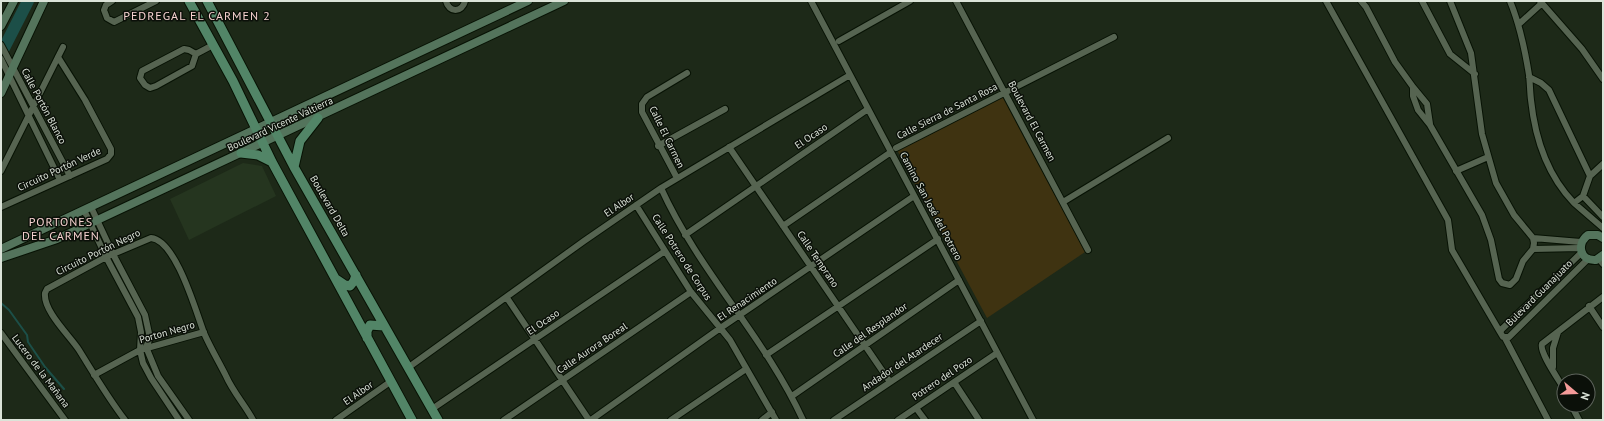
<svg xmlns="http://www.w3.org/2000/svg" width="1604" height="421" font-family="'PT Sans',sans-serif">
	<style>
		.built { fill: #25351f }
		.green { fill: #3f3311 }
		.lines { fill: none; stroke-linecap: round; stroke-linejoin: round }
		.stream { stroke: #1c4f48; stroke-width: 2 }
		.river { stroke: #1c4f48; stroke-width: 12 }
		.street-casing { stroke: #071204; stroke-width: 8 }
		.secondary-casing { stroke: #071204; stroke-width: 10 }
		.primary-casing { stroke: #071204; stroke-width: 11 }
		.street { stroke: #566451; stroke-width: 6 }
		.secondary { stroke: #54745c; stroke-width: 8 }
		.primary { stroke: #528567; stroke-width: 9 }
		.labels { text-anchor: middle; dominant-baseline: central; stroke-width: 3; stroke-linejoin: round; paint-order: stroke }
		.street-label { font-size: 10px; fill: #dbe3d8; stroke: #0b1009 }
		.quarter-label { font-size: 12px; letter-spacing: 1px; fill: #f6d2d0; stroke: #0b1009 }
	</style>
	<rect width="100%" height="100%" fill="#1d2918"/>
	<!-- built -->
	<path class="built" d="M243,163L262,166L276,196L189,240L170,199Z"/>
	<!-- green -->
	<path class="green" d="M1006,92L1088,250L987,318L896,148Z"/>
	<g class="lines">
		<!-- stream -->
		<path class="stream" d="M1,303L9,310L27,335L28,342L45,367L64,389"/>
		<!-- river -->
		<path class="river" d="M1,54L28,1"/>
		<!-- street casing -->
		<g class="street-casing">
			<path id="street" d="M112,1L106,5L104,10L107,18L114,22L156,1
				M446,1C449,13 462,13 465,1
				M811,1L1033,420
				M956,1L1088,250
				M1326,1L1448,220L1452,250L1500,332
				M1361,1L1366,7L1395,62L1413,87V96L1418,110L1430,125L1482,215L1491,240L1499,279L1502,283L1510,285L1516,279L1523,261L1533,249L1534,243L1533,238L1514,215L1496,183L1482,134L1471,53L1450,1
				M1422,1L1450,54L1475,74
				M1510,1C1520,25 1525,50 1529,75C1530,83 1530,92 1531,100C1535,138 1547,175 1574,203L1583,196L1590,176L1603,164
				M1540,1L1582,49L1603,79
				M1519,24L1541,4
				M839,41L910,1
				M1,45L70,176
				M184,49L189,50L196,54L192,66L156,86L150,88L145,85L140,78L142,71Z
				M196,54L213,45
				M1,59L60,180
				M1529,77L1541,83L1549,90L1590,176
				M1413,87L1427,104L1430,124
				M658,146L725,109
				M729,147L890,382
				M896,148L1114,37
				M1,171L63,47
				M1456,171L1488,157
				M677,178L642,112V104L647,97L687,73
				M661,188C699,272 765,337 803,420
				M1583,196L1603,217
				M1063,202L1168,138
				M1574,203L1603,228
				M636,205L691,292L730,340L776,420
				M1,207L107,159L111,154V149L85,100L58,57
				M91,207L113,254L145,315L150,338L146,347L158,376L189,420
				M84,210L106,257L138,317L141,332L140,350L143,363L151,378L179,420
				M783,226L891,152
				M685,235L868,109
				M1533,238L1581,242
				M1533,249L1580,248
				M1581,253L1502,329L1500,332L1503,337H1509L1588,259
				M1599,259L1603,264
				M507,298L589,420
				M1589,306L1603,327
				M1,333L65,420
				M1505,338L1548,420
				M766,355L938,239
				M409,367L584,241L661,188L850,75
				M1553,367V348L1558,332
				M94,375L140,350L204,332
				M954,382L979,420
				M1564,389C1559,380 1539,352 1542,344L1603,297
				M792,396L959,280
				M1571,405L1579,420
				M916,408L925,420
				M432,409L665,251
				M125,420C108,398 94,374 79,350C70,336 43,311 45,293L47,289L106,257L151,238C176,240 196,312 204,333C210,347 219,362 226,376C233,392 245,405 253,420
				M336,420L390,382
				M504,420L691,292
				M591,420L719,329L914,196
				M671,420L746,369
				M762,420L772,412
				M834,420L981,321
				M898,420L997,353"/>
		</g>
		<!-- secondary casing -->
		<g class="secondary-casing">
			<path id="secondary" d="M1,26L14,1
				M1,93L44,1
				M1603,238L1598,235H1588C1576,244 1580,261 1596,260L1603,255
				M1,249L528,1
				M1,258L57,239L564,1"/>
		</g>
		<!-- primary casing -->
		<g class="primary-casing">
			<path id="primary" d="M189,1L233,81L272,162L412,420
				M207,1L294,167L438,420
				M241,153L258,155L272,162
				M294,167L300,141L318,118
				M336,279L345,285L350,286L354,281L356,275
				M367,338V331L370,325L384,326"/>
		</g>
		<!-- street -->
		<use href="#street" class="street"/>
		<!-- secondary -->
		<use href="#secondary" class="secondary"/>
		<!-- primary -->
		<use href="#primary" class="primary"/>
	</g>
	<g class="labels">
		<!-- street labels -->
		<g class="street-label">
			<text transform="translate(44 106) rotate(62)">Calle Portón Blanco</text>
			<text transform="translate(947 111) rotate(-27)">Calle Sierra de Santa Rosa</text>
			<text transform="translate(1032 121) rotate(62)">Boulevard El Carmen</text>
			<text transform="translate(280 124) rotate(-25)">Boulevard Vicente Valtierra</text>
			<text transform="translate(811 136) rotate(-34)">El Ocaso</text>
			<text transform="translate(667 137) rotate(64)">Calle El Carmen</text>
			<text transform="translate(59 169) rotate(-25)">Circuito Portón Verde</text>
			<text transform="translate(619 205) rotate(-34)">El Albor</text>
			<text transform="translate(330 206) rotate(60)">Boulevard Delta</text>
			<text transform="translate(931 206) rotate(62)">Camino San José del Potrero</text>
			<text transform="translate(98 252) rotate(-26)">Circuito Portón Negro</text>
			<text transform="translate(682 257) rotate(57)">Calle Potrero de Corpus</text>
			<text transform="translate(818 259) rotate(56)">Calle Temprano</text>
			<text transform="translate(1539 293) rotate(-45)">Bulevard Guanajuato</text>
			<text transform="translate(747 299) rotate(-34)">El Renacimiento</text>
			<text transform="translate(543 322) rotate(-34)">El Ocaso</text>
			<text transform="translate(870 330) rotate(-35)">Calle del Resplandor</text>
			<text transform="translate(167 332) rotate(-16)">Porton Negro</text>
			<text transform="translate(592 348) rotate(-34)">Calle Aurora Boreal</text>
			<text transform="translate(902 362) rotate(-34)">Andador del Atardecer</text>
			<text transform="translate(41 371) rotate(53)">Lucero de la Mañana</text>
			<text transform="translate(942 378) rotate(-34)">Potrero del Pozo</text>
			<text transform="translate(358 393) rotate(-35)">El Albor</text>
		</g>
		<!-- quarter labels -->
		<g class="quarter-label">
			<text x="197" y="15">PEDREGAL EL CARMEN 2</text>
			<text x="61" y="221">PORTONES<tspan x="61" dy="14">DEL CARMEN</tspan></text>
		</g>
	</g>
	<!-- border -->
	<rect width="1604" height="421" fill="none" stroke="#dbe3d8" stroke-width="4"/>
	<!-- north arrow -->
	<g transform="translate(1576 393) rotate(109)"><circle r="19" fill="#0b1009" stroke="#5e645c"/>
	<path d="M0-3L7 15L0 10L-7 15Z" fill="#f59b99"/>
	<text y="-6" font-size="11" font-weight="bold" text-anchor="middle" fill="#dbe3d8">N</text>
	</g>
</svg>
